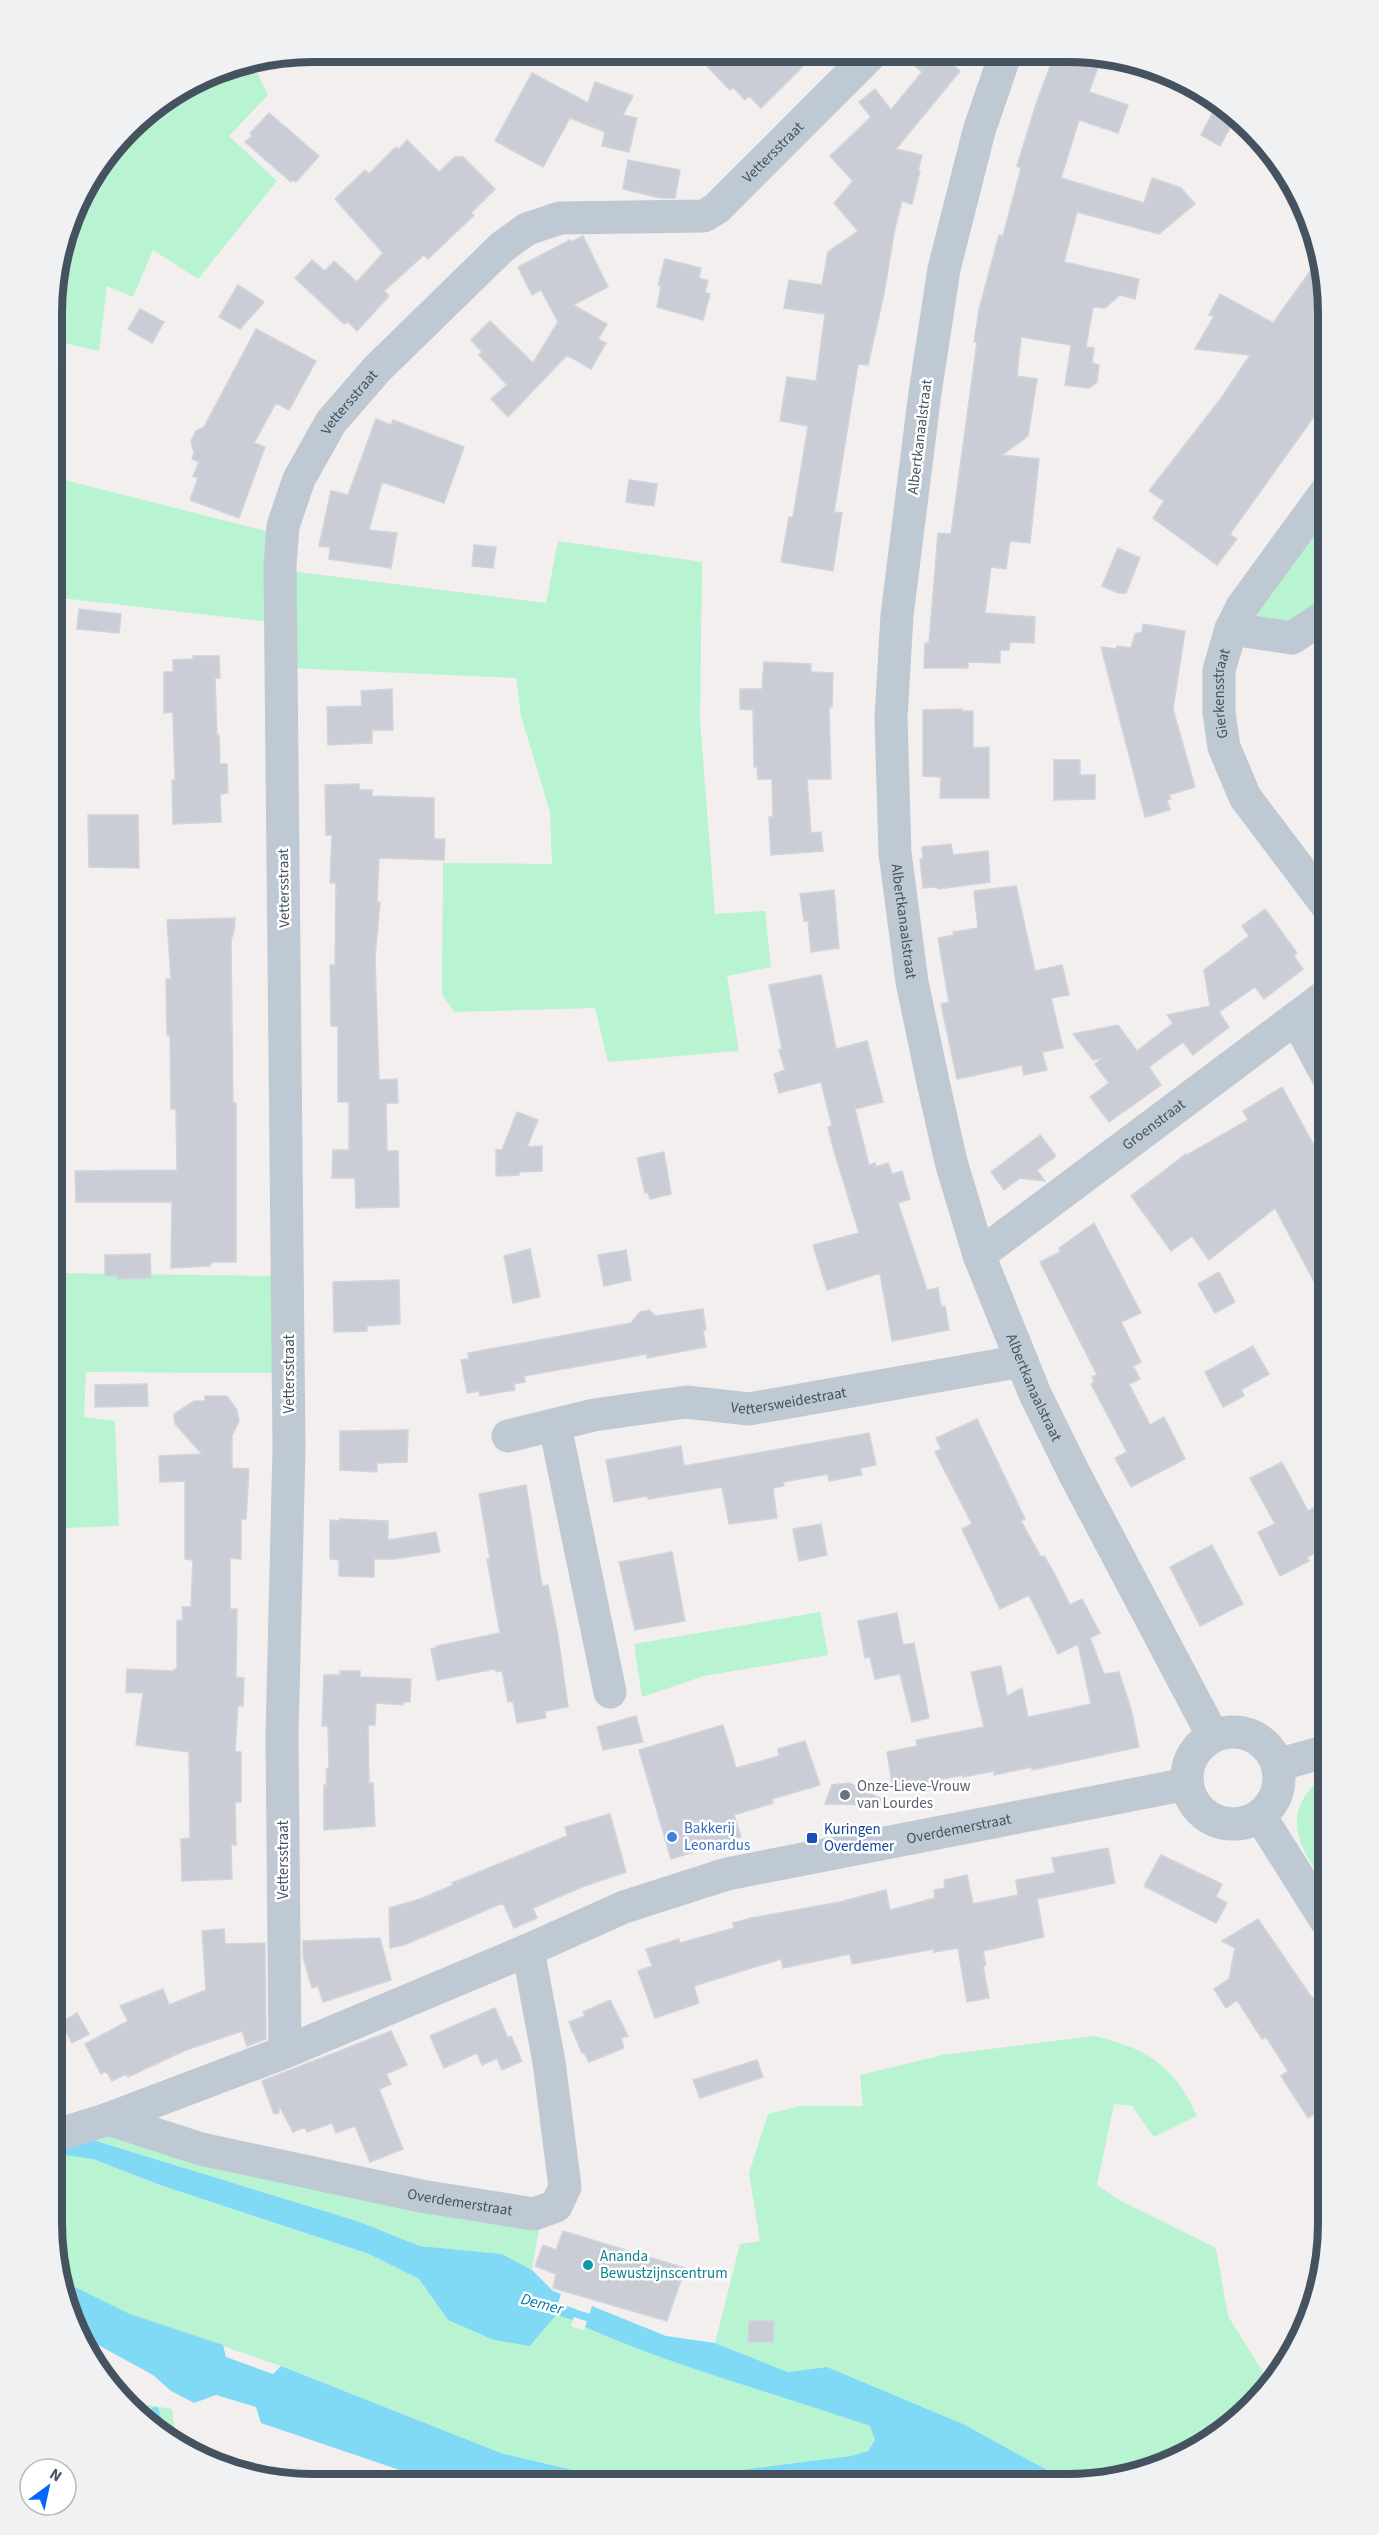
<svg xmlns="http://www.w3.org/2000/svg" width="1379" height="2535" font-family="'Source Sans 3',sans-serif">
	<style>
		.green { fill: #b8f4d1 }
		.water { fill: #80daf6 }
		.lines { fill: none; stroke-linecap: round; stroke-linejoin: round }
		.stream { stroke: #80daf6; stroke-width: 8 }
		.building { fill: #cacdd5; stroke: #d2d4db; stroke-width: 1.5 }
		.minor { stroke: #bec9d3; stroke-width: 33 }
		.worship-dot { fill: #6b7280; stroke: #fff; stroke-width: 2 }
		.shop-dot { fill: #3f7fe0; stroke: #fff; stroke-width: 2 }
		.transit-dot { fill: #1a4fb4; stroke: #fff; stroke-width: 2 }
		.culture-dot { fill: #0f9aa8; stroke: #fff; stroke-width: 2 }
		.labels { text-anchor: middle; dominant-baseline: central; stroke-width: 5; stroke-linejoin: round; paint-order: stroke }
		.street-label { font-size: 15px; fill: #45525f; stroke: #fff }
		.worship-label { font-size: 15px; fill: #5b616d; stroke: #fff; text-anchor: start }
		.shop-label { font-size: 15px; fill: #366cbe; stroke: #fff; text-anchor: start }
		.transit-label { font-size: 15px; fill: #164399; stroke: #fff; text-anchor: start }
		.culture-label { font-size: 15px; fill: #0d838f; stroke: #fff; text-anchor: start }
		.water-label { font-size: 16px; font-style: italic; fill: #027fa6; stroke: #fff }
		.rim { fill: none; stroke: #45525f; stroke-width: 8 }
	</style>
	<rect width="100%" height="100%" fill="#f2efee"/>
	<!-- green -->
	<path class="green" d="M252,63L268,95L229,136L277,181L198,279L153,250L133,297L107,286L99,351L61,342L64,309L57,268L78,197L140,116L213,71Z
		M53,477L274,533L269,622L53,597Z
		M1328,503V604L1286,633L1250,613Z
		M558,541L702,562L700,720L715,914L765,911L771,967L727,976L739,1051L608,1062L595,1008L454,1012L442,994L443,863L552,864L550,812L521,716L516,678L290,668V571L546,603Z
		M52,1273L281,1276L280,1373L86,1372L84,1417L115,1421L119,1526L61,1528L64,1757L52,1756Z
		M820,1612L828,1655L704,1676L642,1697L634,1644Z
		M1328,1772V1889C1309,1859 1281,1826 1308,1792C1314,1784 1319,1777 1328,1772Z
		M1093,2036C1147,2048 1174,2065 1197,2116L1154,2137L1132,2106L1114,2104L1097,2185L1121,2201L1216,2248L1228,2316L1271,2385L1225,2430L1151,2470L1071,2483L963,2424L827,2367L788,2372L715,2343L740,2244L760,2241L749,2173L768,2114L800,2106H863L860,2075L943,2055Z
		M114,2130L540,2224L532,2270L502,2254L420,2246L357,2221L93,2140Z
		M63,2155L93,2159L160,2185L369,2254L419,2279L448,2320L530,2346L556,2314L573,2320L571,2326L584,2331L585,2327C677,2368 775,2393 871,2426L875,2440L868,2451L851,2456L677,2478L619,2481L501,2453L281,2366L130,2314L61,2280L51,2222V2157Z
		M147,2405L172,2409L177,2443L153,2430L133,2408Z
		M297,2468L341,2482H278L258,2476Z"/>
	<!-- water -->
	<path class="water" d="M55,272L61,342L53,473V279Z
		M51,2130L93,2140L357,2221L420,2246L502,2254L532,2270L553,2291L561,2294L558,2303L576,2309L573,2320L556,2315L530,2346L494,2340L448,2320L419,2279L369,2254L160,2185L93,2159L63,2155L51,2157Z
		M61,2280L130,2314L223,2345L226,2357L273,2374L281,2366L501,2453L619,2481L677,2478L851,2456L868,2451L875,2440L870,2426C775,2393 677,2368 585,2327L592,2306L666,2336L715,2343L788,2372L827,2367L963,2424L1071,2483L435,2482L261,2423L256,2407L216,2395L194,2403L171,2391L153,2375L78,2334L65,2307Z"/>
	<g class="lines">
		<!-- stream -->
		<path class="stream" d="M568,2311L596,2320
			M155,2411L162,2435"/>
	</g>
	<!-- building -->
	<path class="building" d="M694,53L793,54L805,64L761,108L749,96L745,100L733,87L730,90Z
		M902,55H964L954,66L960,71L896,149L922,155L918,171H920L912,204L902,201L895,228L884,294L868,365L858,364L834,512L842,513L833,571L781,562L789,517H793L808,426L780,421L787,377L816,381L825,314L784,308L789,280L822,285L828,252L858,231L834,203L853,181L830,156L871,117L859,102L875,89L891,110L922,72Z
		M1054,56H1102L1089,92L1128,105L1118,133L1079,120L1061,178L1144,203L1152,178L1181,188L1195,204L1159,234L1077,212L1064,262L1139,279L1135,299L1120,295L1105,308L1093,307L1086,347L1094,348L1092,363L1099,365L1097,382L1089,388L1065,385L1071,345L1021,337L1017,376L1037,379L1028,436L1002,455L1039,459L1030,543L1010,541L1006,569L991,567L985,613L1035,617L1034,643L1010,642L1009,650H1000V663L968,662V668H924L925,643H929L938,533L951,534L977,342H974L979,310L999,235L1003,236L1021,168L1017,166L1036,104Z
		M532,73L588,103L595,82L633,96L623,115L637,118L629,152L602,146L605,132L570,118L543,167L495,141Z
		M1218,102L1237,115L1220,146L1201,135Z
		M269,113L319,156L296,182L293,180L291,182L245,142L252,136L250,133Z
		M407,140L439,172L455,157H463L495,189L471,213L474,215L428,259L424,255L384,291L389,296L357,331L347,321L344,324L295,278L312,260L325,271L334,261L357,282L383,253L335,199L365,170L369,174L396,147L399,149Z
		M628,160L680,170L675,198H660L623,189Z
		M583,236L608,287L573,305L607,324L598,339L606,343L591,369L567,355L508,417L491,399L507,385L479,355L482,352L471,340L490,321L533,363L558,322L541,290L532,295L518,267L570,240L571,242Z
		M665,259L701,268L699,278L708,281L705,292L710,294L703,320L657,307L661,286L658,285Z
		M1319,259L1328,313V397L1230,534L1237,539L1217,565L1153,518L1164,501L1149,491L1222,397L1250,355L1195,349L1214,316L1209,315L1220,294L1273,323Z
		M238,285L264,302L240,329L219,317Z
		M140,309L164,322L152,343L128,329Z
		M256,329L316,361L289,410L276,403L254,443L265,447L239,518L190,500L198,478L193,476L199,462L192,459L194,453L191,441L196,431L204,427Z
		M376,419L391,425L393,420L464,447L444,503L382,482L369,530L397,533L391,568L329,559L330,547L319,546L331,491L348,495Z
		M629,480L657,484L654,506L626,502Z
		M474,545L496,547L493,568L472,566Z
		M1118,548L1140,558L1126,593H1118L1102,586Z
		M79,609L121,614L119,633L77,629Z
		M1143,624L1185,631L1173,709L1195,787L1169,795L1171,799L1167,800L1170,810L1145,817L1101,647L1116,649L1117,646L1131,648L1135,634L1142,632Z
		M193,656H219L220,678H215L217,735H219L220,764H227L228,793L220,794L221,822L173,824L172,780H175L173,712L164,713V672H173V660L193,659Z
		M764,662L811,664V672L833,673L832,707H829L831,779H807L811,833L821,832L823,851L771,855L769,817H773L772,779H758L757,767H754L753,710L740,709V689H762Z
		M392,689L393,730H372V743L328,745L327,707L362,706L361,691Z
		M962,709V711H973V748L989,747V798H940L941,777L923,776V710Z
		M1054,760H1080V775H1095V799L1054,800Z
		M359,784V790H372V796L434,798V839H445L444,860L379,858L377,902H380L375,958L379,1080L397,1079L398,1103H386L387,1151H398L399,1207L356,1208L355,1178H332L333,1150H349V1102H338V1026H331L330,965H335L336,883H330L332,835H326L325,785Z
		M88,815H138L139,868L89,867Z
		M951,844L953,855L988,851L990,882L938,889V887L923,888L920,859L923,858L922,847Z
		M1016,886L1035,971L1062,965L1069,995L1051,998L1063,1048L1042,1052L1047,1070L1024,1075L1022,1065L957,1079L941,1004L949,1002L938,938L954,935L953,932L978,928L974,891Z
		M834,890L839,948L811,952L808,921H804L800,894Z
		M1265,909L1297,953L1294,956L1303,969L1264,999L1255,987L1219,1012L1229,1027L1193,1055L1183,1042L1149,1067L1161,1085L1109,1122L1090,1097L1109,1083L1095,1064L1102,1058L1093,1060L1073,1034L1118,1025L1137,1051L1173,1023L1167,1015L1210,1006L1204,970L1249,936L1242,926Z
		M235,918L234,931L231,940L233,1103H236V1262H213L209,1266L171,1268L172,1202H76L75,1171L177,1170L176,1109H171L170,1035H167L166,979H171L167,920Z
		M821,975L836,1049L867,1041L883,1102L855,1109L869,1165L875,1163L876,1167L888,1163L892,1174L902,1171L910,1199L898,1203L927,1290L938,1288L941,1307L945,1306L949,1330L892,1341L880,1273L827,1290L813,1245L859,1233L832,1144L828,1127L832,1126L821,1082L779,1093L774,1074L785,1070L779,1050L782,1049L769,985Z
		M1282,1087L1328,1171V1308L1275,1208L1209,1260L1192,1236L1171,1251L1131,1196L1186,1154L1187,1155L1248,1120L1243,1111Z
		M517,1112L538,1120L527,1147L542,1146V1171L519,1172V1175L496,1176V1150H502Z
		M1040,1135L1056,1156L1037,1170L1045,1181L1020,1178L1004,1190L991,1172Z
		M664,1152L671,1194L650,1199L648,1193H645L637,1158Z
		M1094,1223L1141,1313L1121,1322L1141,1362L1133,1366L1140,1379L1129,1384L1150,1425L1164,1417L1185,1459L1131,1487L1115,1458L1127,1452L1091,1384L1094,1382L1092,1377L1097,1375L1040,1262L1060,1252L1059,1248Z
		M530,1249L540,1297L513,1303L504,1256Z
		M626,1250L631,1280L604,1286L598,1255Z
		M150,1254L151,1278L117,1279V1276H105V1255Z
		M1219,1272L1235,1302L1215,1313L1198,1284Z
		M399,1280L400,1324L367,1326V1331L334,1332L333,1282Z
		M703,1309L706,1330L703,1331L706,1347L647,1358V1354L524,1376L525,1382L514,1384L515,1390L480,1396L479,1391L467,1393L461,1360L469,1359L468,1353L631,1323L640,1312L649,1310L656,1316Z
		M1253,1346L1269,1374L1241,1390L1244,1396L1223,1407L1205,1372Z
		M147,1384L148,1406L95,1407V1385Z
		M205,1396H227L237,1410L239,1421L232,1436V1468L249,1469L246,1519H241V1559L230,1558V1609H237L236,1677L244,1678L243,1706H238L235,1752H241V1802H235L236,1845L231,1844L232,1879L182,1881L181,1839L190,1838L189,1752L136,1745L143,1693L126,1692L127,1669L174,1671V1669H177V1621L183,1620L182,1607H191L193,1560L185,1559V1481L160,1482L159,1456L202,1454L175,1424L174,1414L194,1401H205Z
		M977,1419L1025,1519L1021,1521L1041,1557L1044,1556L1052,1569L1070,1605L1082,1599L1100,1633L1090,1638L1104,1674L1119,1672L1131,1709L1139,1747L1032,1770V1767L994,1775V1771L963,1777V1775L893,1789L887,1752L917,1746L916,1740L984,1727L971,1672L1001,1666L1007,1696L1022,1688L1028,1717L1091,1704L1078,1644L1058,1654L1029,1595L1000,1609L962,1529L972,1524L935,1452L941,1449L936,1438Z
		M408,1430L407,1462L377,1463V1472L340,1470V1431Z
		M869,1433L876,1465L860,1468L862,1475L829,1481L828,1474L783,1482L784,1486L773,1488L777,1518L729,1524L722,1487L648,1499V1496L614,1502L606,1460L681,1446L684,1466Z
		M1282,1462L1308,1511L1319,1505L1328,1521V1547L1307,1557L1309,1561L1280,1576L1258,1532L1275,1524L1250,1478Z
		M526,1485L542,1586L548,1585L558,1636L568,1707L545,1711L546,1718L517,1723L513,1701L508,1702L502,1671L496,1672L495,1669L437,1680L431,1649L436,1648V1646L500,1633L487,1559L490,1558L479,1494Z
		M340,1519L388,1521V1540L436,1532L440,1552L395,1559H374V1577L339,1576V1560L330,1559V1520L340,1521Z
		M821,1524L827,1555L799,1561L793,1529Z
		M1212,1545L1243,1604L1200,1626L1170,1567Z
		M672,1552L685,1621L635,1630L619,1562Z
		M897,1613L903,1645L914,1643L929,1718L912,1722L900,1674L875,1679L870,1657L865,1658L858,1621Z
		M340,1671H360V1677L411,1679L410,1702H403V1705L376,1703L375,1725H368L369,1783H373L375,1826L324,1830V1785H327L326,1769H329L328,1726H322L324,1675H340Z
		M636,1716L643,1742L603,1750L597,1727Z
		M723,1725L736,1768L779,1756L778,1749L805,1741L820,1785L772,1799L773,1803L734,1815L741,1837L671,1859L639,1750Z
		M850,1783L893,1805L825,1804L832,1785Z
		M610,1814L626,1872L582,1887L533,1908L537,1918L514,1928L503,1903L404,1945L390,1948L389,1908L420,1899L453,1885L452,1883L567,1836L565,1827Z
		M1108,1848L1115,1883L1037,1899L1044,1937L983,1951L986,1965L983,1966L989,1998L967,2002L958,1948L934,1952V1949L852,1964L850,1954L783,1968L781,1959L694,1986L699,2003L655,2018L638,1971L652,1966L646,1949L679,1939L680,1943L734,1928L733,1923L751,1918L840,1902L886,1890L890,1910L935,1898L934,1890L945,1888L944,1880L967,1875L973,1904L1018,1895L1016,1880L1055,1873L1052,1858Z
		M1161,1855L1222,1884L1216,1897L1227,1903L1216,1923L1144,1886Z
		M1258,1919L1312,1998L1318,1995L1327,2010V2105L1308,2118L1281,2076L1288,2071L1266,2037L1262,2039L1237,2000L1226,2008L1214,1989L1229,1979L1235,1948L1222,1941Z
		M224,1929L225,1944L265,1943L266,2039L247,2046L242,2031L186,2050L128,2077L126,2074L112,2081L106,2071L101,2074L85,2044L128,2021L120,2006L163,1989L169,2005L206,1990L202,1931Z
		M380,1938L391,1980L323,2002L318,1986L312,1988L303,1957V1941Z
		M610,2000L628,2036L621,2038L624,2048L589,2062L584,2052L582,2053L569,2022L585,2016L583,2012Z
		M495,2008L508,2038L511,2036L522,2061L502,2070L497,2058L482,2065L477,2053L444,2068L430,2036Z
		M77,2013L89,2034L72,2043L61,2022Z
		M391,2031L407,2065L386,2074L391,2084L379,2089L403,2149L370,2162L355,2126L336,2133L332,2123L307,2132L305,2127L293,2132L279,2105V2113L274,2114L262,2081Z
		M757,2060L763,2077L700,2098L693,2080Z
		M563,2231L685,2268L667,2321L553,2288L556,2274L535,2266L543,2245L556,2250Z
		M749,2321H774L773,2342H748Z"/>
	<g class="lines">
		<!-- minor -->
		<g class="minor">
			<path id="s1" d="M1005,55L979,131L944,269L925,393L897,615L891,718L895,853L912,982L933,1082L951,1162L979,1255L1035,1394L1074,1473L1213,1736"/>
			<path d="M1231,629L1292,638L1328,614"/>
			<path id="s2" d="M1328,907L1245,797L1224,747L1219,713V670L1231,629L1242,607L1328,489"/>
			<path d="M1296,1018L1328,1077"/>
			<path id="s3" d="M979,1255L1328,994"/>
			<path d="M555,1426L610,1692"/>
			<path id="s4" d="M508,1436L594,1415L686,1402L749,1409L1022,1361"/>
			<circle cx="1233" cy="1778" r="46"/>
			<path d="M1277,1765L1328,1751"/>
			<path d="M1260,1816L1328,1924"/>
			<path id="s5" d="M285,2052L282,1735L289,1449L280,566L283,526L299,479L331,422L377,369L502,247L527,229L560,218L704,216L717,208L871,54"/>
			<path id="s6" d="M108,2119L201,2149L421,2196L534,2214L556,2206L565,2187L549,2062L528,1950"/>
			<path id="s7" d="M51,2137L108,2119L285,2052L528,1950L624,1907L727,1874L1187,1784"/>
		</g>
	</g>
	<!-- markers -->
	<circle class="worship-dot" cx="845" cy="1795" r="6"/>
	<circle class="shop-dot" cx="672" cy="1837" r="6"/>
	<rect class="transit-dot" x="806" y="1832" width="12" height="12" rx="3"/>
	<circle class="culture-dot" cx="588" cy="2265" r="6"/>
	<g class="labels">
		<!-- street labels -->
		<g class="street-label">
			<text stroke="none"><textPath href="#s5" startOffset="2190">Vettersstraat</textPath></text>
			<text stroke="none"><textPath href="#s5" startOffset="1668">Vettersstraat</textPath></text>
			<text transform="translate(920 437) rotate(-83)">Albertkanaalstraat</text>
			<text stroke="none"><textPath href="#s2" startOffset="246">Gierkensstraat</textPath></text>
			<text transform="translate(284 888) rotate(-91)">Vettersstraat</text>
			<text stroke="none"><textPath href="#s1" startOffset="879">Albertkanaalstraat</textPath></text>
			<text stroke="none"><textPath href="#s3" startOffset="218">Groenstraat</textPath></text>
			<text transform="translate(289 1374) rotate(-90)">Vettersstraat</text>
			<text stroke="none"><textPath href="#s1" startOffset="1365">Albertkanaalstraat</textPath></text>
			<text stroke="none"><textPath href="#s4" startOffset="285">Vettersweidestraat</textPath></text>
			<text stroke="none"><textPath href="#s7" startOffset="962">Overdemerstraat</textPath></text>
			<text transform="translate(283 1860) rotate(-90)">Vettersstraat</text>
			<text stroke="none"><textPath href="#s6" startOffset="362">Overdemerstraat</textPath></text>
		</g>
		<!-- worship labels -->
		<g class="worship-label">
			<text x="857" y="1786">Onze-Lieve-Vrouw<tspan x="857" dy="17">van Lourdes</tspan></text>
		</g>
		<!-- shop labels -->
		<g class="shop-label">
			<text x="684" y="1828">Bakkerij<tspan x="684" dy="17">Leonardus</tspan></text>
		</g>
		<!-- transit labels -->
		<g class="transit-label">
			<text x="824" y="1829">Kuringen<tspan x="824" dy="17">Overdemer</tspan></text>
		</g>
		<!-- culture labels -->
		<g class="culture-label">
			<text x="600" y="2256">Ananda<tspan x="600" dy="17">Bewustzijnscentrum</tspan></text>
		</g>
		<!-- water labels -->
		<g class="water-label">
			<text transform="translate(542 2304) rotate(15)">Demer</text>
		</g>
	</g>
	<!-- crop -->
	<path d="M0 0H1379V2535H0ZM313 62H1067A251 251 0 0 1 1318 313V2223A251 251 0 0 1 1067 2474H313A251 251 0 0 1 62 2223V313A251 251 0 0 1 313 62Z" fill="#f0f1f2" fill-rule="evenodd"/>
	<path class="rim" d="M313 62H1067A251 251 0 0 1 1318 313V2223A251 251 0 0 1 1067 2474H313A251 251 0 0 1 62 2223V313A251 251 0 0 1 313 62Z"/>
	<!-- north arrow -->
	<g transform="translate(48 2487) rotate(33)"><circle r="28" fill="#ffffff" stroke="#b5babf" stroke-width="1.5"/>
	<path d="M0-4.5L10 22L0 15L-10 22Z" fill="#0367f7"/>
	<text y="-9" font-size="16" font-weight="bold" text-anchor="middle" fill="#45525f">N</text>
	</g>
</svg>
